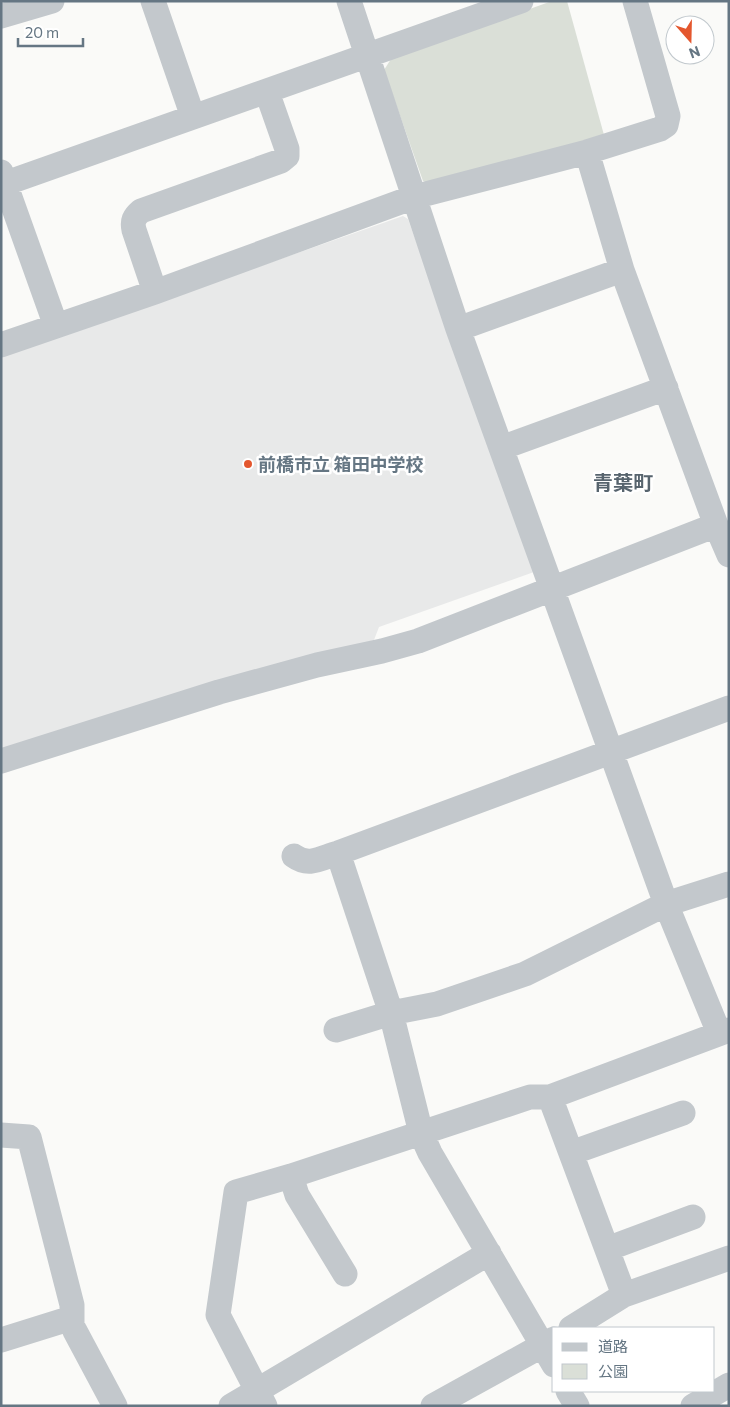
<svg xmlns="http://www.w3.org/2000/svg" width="730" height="1407" font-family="Commissioner,'Noto Sans JP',sans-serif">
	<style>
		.built { fill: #e8e9e9 }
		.green { fill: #dadfd7 }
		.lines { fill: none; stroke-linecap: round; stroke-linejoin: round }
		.minor { stroke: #c3c8cc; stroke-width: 25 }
		.poi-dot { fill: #e4572e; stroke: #fff; stroke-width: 2 }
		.labels { text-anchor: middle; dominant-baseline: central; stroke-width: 5; stroke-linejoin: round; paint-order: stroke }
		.poi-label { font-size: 18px; font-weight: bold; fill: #657683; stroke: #fff; text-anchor: start }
		.quarter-label { font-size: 20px; font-weight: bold; fill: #57646e; stroke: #fff }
	</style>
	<rect width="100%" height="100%" fill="#fafaf8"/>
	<!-- built -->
	<path class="built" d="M403,216L408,219L534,572L379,627L374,640L1,751V357Z"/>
	<!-- green -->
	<path class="green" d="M552,1H567L604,135L432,185L423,181L384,70L391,59Z"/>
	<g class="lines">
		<!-- minor -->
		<path class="minor" d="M153,1L193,117
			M349,1L458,329L666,904L719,1033
			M1,16L52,1
			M587,152L622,270L716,525L729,555
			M1,172L56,326
			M1,185L521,1
			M155,292L134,230C132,221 134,217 141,211L281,161L287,156V149L267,92
			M458,329L622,270
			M1,345L155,292L414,197L587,152L660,129L666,125L668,116L635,1
			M501,448L666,388
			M1,761L219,692L317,665L382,651L418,641L716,525
			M338,853L391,1013L421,1133L430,1153L554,1365
			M294,856C309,867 321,858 338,853L729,708
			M336,1030L391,1013L437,1004L525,974L666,904L729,884
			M550,1097L624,1295
			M1,1135L29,1137L72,1305V1325
			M571,1153L683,1113
			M291,1176L297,1195L345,1274
			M607,1249L693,1217
			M571,1328L624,1295L729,1258
			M1,1340L62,1321C69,1321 72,1324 75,1331L115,1406
			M568,1391L577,1406
			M231,1406L489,1253
			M265,1406L218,1315L236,1192L291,1176L530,1097H550L729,1030
			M433,1406L554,1339
			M693,1406L729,1385"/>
	</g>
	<!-- markers -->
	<circle class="poi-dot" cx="248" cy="464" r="5"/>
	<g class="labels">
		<!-- poi labels -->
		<g class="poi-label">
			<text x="258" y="464">前橋市立 箱田中学校</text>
		</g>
		<!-- quarter labels -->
		<g class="quarter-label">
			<text x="623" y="482">青葉町</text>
		</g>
	</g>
	<!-- border -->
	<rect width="730" height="1407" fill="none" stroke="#657683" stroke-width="5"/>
	<!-- legend -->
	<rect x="552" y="1327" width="162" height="65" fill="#ffffff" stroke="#c1c8cd"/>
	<rect x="562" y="1343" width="25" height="8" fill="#c3c8cc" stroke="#c1c8cd"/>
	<text x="598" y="1352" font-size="15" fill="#657683">道路</text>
	<rect x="562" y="1364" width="25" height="15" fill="#dadfd7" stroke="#c1c8cd"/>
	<text x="598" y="1377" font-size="15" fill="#657683">公園</text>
	<!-- north arrow -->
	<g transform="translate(690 40) rotate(160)"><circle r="24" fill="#ffffff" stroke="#c1c8cd"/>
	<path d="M0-4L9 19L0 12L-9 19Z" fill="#e4572e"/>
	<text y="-8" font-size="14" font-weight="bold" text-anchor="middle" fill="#657683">N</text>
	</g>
	<!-- scale -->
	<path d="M18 38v8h65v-8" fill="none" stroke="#657683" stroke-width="2.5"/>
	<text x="25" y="38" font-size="15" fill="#657683" stroke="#ffffff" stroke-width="4" paint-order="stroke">20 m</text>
</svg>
